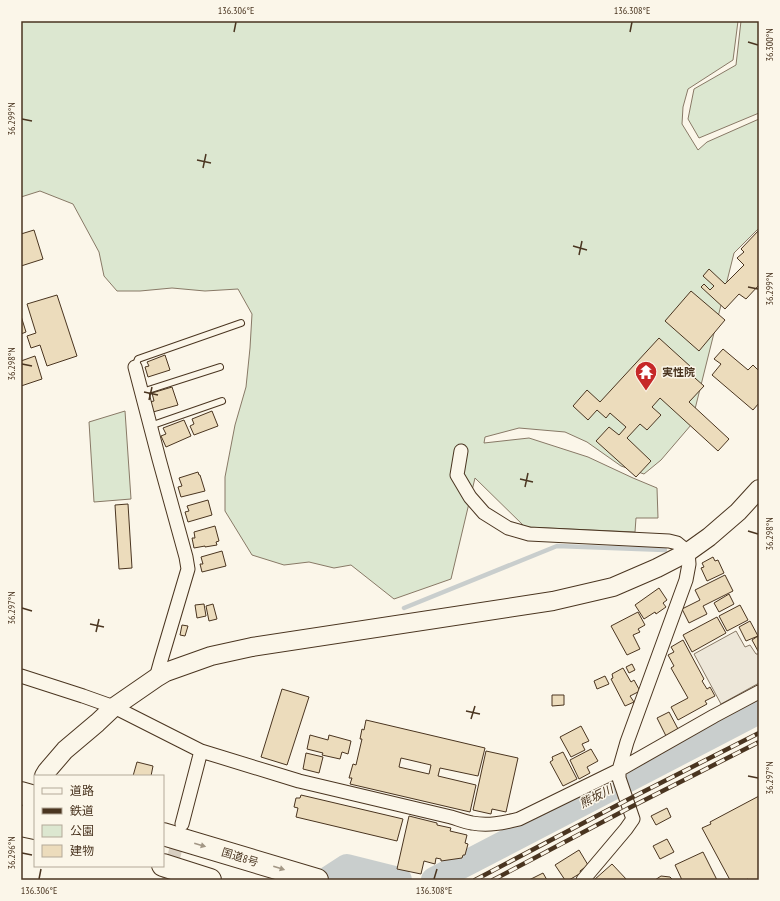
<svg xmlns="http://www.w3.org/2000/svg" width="780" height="901" font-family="'PT Sans Narrow','Noto Sans JP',sans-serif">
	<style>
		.green { fill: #dce7d0; stroke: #887966 }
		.parking { fill: #ede7d9; stroke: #887966 }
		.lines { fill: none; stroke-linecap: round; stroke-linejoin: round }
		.stream { stroke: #c9cecd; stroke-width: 4.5 }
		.river { stroke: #c9cecd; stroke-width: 26 }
		.building { fill: #ecdcbc; stroke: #4a3520; fill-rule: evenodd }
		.street-tunnel { stroke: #d8cfc1; stroke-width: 13; stroke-dasharray: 13 6; stroke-linecap: butt }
		.lane-casing { stroke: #4a3520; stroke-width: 8 }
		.street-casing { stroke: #4a3520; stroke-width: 15 }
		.secondary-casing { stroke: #4a3520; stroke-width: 20 }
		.highway-casing { stroke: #4a3520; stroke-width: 24 }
		.lane { stroke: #fbf6e9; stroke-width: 6 }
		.street { stroke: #fbf6e9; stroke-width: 13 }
		.secondary { stroke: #fbf6e9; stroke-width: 18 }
		.highway { stroke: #fbf6e9; stroke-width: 22 }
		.rail-casing { stroke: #4a3520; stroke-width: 4.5 }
		.rail { stroke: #fbf6e9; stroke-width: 3; stroke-dasharray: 9; stroke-linecap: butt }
		.oneway { fill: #a29684 }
		.ticks { fill: none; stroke: #4a3520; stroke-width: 1.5 }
		.labels { text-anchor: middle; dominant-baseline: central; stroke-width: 3; stroke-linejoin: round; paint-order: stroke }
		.poi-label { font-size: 11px; font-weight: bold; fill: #4a3520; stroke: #fbf6e9; text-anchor: start }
		.street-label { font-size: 11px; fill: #4a3520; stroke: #fbf6e9 }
		.water-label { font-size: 12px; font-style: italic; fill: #4a3520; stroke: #fbf6e9 }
		.neatline { fill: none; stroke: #4a3520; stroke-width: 1.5 }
		.ticks-label { font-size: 10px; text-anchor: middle; fill: #4a3520 }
	</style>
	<rect width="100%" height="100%" fill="#fbf6e9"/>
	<!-- green -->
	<path class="green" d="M21,21H738L733,60L688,89L683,107L682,124L698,150L707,142L759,119V228L734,253L691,425L661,460L644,474L621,466L587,442L565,432L519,428L485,437L484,443L529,438L588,457L633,478L657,488L658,518H636L635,532L525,527L475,478L451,579L394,599L351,565L334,568L309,562L284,565L252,555L225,511V477L235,425L246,387L250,348L252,314L238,289L205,291L172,288L140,291H117L104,276L99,252L73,204L40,191L21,197Z
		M741,21H759V113L699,138L688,119L694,89L736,65Z
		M125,411L131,499L94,502L89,422Z"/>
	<!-- parking -->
	<path class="parking" d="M736,631L745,647L750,645L756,654H759V683L721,704L694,654Z"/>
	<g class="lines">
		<!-- stream -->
		<path class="stream" d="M404,608L557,546L665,550"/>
		<!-- river -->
		<path class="river" d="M327,880L347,867L399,880
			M434,880L759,711"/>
	</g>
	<!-- building -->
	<path class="building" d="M34,230L43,259L21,266V234Z
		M759,230V285L746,299L739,294L725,309L701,287L704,284L710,290L714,286L703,276L709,269L725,284L744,265L737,258L744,252L741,249Z
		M691,291L725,320L699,351L665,321Z
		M57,295L77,356L47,366L40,345L31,348L27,336L36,333L27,304Z
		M21,316L26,332L21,334Z
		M659,338L691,367L687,371L704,386L689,402L729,439L718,451L660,398L652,407L661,415L647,430L640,424L627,438L651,461L636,477L596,441L609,427L619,435L626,427L610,413L606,418L597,410L588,420L573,406L587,390L600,402Z
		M723,349L748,370L753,365L759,371V403L753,410L712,375L721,364L714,359Z
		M165,355L170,370L148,377L145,367L149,366L147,362Z
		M35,356L42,379L21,386V361Z
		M172,387L178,405L153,412L149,402L154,401L152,393Z
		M212,411L218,426L194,435L190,426L194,424L192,419Z
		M184,420L191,436L166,447L161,436L166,434L163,428Z
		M198,472L199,475H200L205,491L181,497L178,487L182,486L179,478Z
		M208,500L212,515L188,522L185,512L189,511L187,506Z
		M128,504L132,568L119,569L115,505Z
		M215,526L219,541L216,542L217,545L205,547V546L194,548L192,538H195L194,532Z
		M222,551L226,566L202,572L200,564H203L201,557Z
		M713,557L715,561L718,560L724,573L707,581L701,568L704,567L702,563Z
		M725,575L733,591L703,606L707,614L689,623L682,609L700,600L695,590Z
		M659,588L667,600L663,603L666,607L656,614L655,612L644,619L635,605Z
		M729,594L734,604L719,612L714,603Z
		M204,604L206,616L197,618L195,605Z
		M213,604L217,619L209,621L206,606Z
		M740,605L748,620L727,631L719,616Z
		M638,612L645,625L638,629L640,632L633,635L640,649L627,655L611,626Z
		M717,617L726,633L692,652L683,635Z
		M750,621L758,636L746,641L739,627Z
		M182,625L188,626L185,636L180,635Z
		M758,636L759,650L758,651L752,640Z
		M683,640L704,679L702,681L707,689L710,687L715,696L705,701L707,704L678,720L671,707L688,698L671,668L674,666L668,655L674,652L671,647Z
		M632,664L635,670L629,673L626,667Z
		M623,668L631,682L634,680L640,691L630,696L634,702L625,706L611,679L613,678L612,674Z
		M605,676L609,684L597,689L594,681Z
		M282,689L309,697L287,765L261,757Z
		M552,695H564V705L552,706Z
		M669,712L678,729L666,736L657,718Z
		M366,720L485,748L478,776L440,768L438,776L476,785L470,812L350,784L352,778H349L353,764L356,765L362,739H360L362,729L364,730ZM401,758L431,765L429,774L399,767Z
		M581,726L589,741L582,744L585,750L571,757L560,737Z
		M310,735L328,740L329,735L351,741L348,754L342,752L340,759L322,755L323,753L307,749Z
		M591,749L598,761L587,767L590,773L579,779L570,760Z
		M486,751L518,758L506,812L492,809L491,814L473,810Z
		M563,752L577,779L563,786L550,762L553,760L552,757Z
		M306,753L323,757L319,773L303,769Z
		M137,762L153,766L151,776H133Z
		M301,795L403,819L397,841L296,817L298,808L294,807L296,798H300Z
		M759,796V880H749L748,879L746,880H730L702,828L711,824L710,822Z
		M667,808L671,817L656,825L651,816Z
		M409,816L437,823V825L451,828L450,831L467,835L465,843L468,844L465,855H463L462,858L441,861V859L436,858L435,864L424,861L421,874L397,869Z
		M667,839L674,852L660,859L653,846Z
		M579,850L588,865L580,871L581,873L569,880H565L555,865Z
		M703,852L717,880H682L675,865Z
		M612,864L627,880H594Z
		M543,873L547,880H529Z
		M661,876L670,877L673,880H655Z"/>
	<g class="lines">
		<!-- street-tunnel -->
		<path class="street-tunnel" d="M168,880L180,832"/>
		<!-- lane casing -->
		<g class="lane-casing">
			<path id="lane" d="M135,367L138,359L241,323
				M142,392L220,367
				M150,426L222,401"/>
		</g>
		<!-- street casing -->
		<g class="street-casing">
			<path id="street" d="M135,367L159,459L186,557L188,569L161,660L156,678
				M461,451L457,475L470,497L484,513L508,528L529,534L669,541L677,543L688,552L689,564L686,580L627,742L619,770V778L633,819L626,829L583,880
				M21,676L83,696L114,707L201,751L299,781L451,817C458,819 465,822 472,823C488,826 503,823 519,819L619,770L714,716L759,692
				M182,824L201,751"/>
		</g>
		<!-- secondary casing -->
		<g class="secondary-casing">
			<path id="secondary" d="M44,776L47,771L65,750L97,723L114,707L156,678L166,672L211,656L252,647L553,601L613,587L657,568L688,552L709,537L738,512L759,489
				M25,826L35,796"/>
		</g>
		<!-- highway casing -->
		<g class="highway-casing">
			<path id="highway" d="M21,793L35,797
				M21,825L35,828
				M163,834L317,880
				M163,865L210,880"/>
		</g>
		<!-- lane -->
		<use href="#lane" class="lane"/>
		<!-- street -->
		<use href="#street" class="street"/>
		<!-- secondary -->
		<use href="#secondary" class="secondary"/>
		<!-- highway -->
		<use href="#highway" class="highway"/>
		<!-- rail casing -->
		<g class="rail-casing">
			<path id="rail" d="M475,880L627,800L759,733
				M493,880L629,808L759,742"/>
		</g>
		<!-- rail -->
		<use href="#rail" class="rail"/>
	</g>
	<!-- one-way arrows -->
	<defs><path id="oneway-solid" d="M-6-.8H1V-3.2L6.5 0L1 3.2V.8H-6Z"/></defs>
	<g class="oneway">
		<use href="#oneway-solid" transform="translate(200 845) rotate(16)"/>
		<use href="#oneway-solid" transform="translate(279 868) rotate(17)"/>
	</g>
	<!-- ticks -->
	<path class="ticks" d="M234,32L236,22M630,32L632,22M748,42L758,45M22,119L32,121M197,160L211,163M203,168L206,154M573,246L587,250M579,255L582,241M748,287L758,289M22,364L32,366M144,392L158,395M149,400L152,387M520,479L533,482M525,487L528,473M748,531L758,534M22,608L32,611M90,624L104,627M96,632L99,619M466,711L480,714M471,719L475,706M748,776L758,778M22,853L32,855M39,879L41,869M434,879L437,869"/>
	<!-- icons -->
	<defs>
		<g id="temple-pin" transform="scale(1.15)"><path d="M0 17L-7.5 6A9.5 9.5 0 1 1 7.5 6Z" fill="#c62828" stroke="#fbf6e9"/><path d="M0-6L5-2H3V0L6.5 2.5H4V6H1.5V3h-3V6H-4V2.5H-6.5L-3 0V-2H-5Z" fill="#fff"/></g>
	</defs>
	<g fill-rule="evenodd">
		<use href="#temple-pin" x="646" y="372"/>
	</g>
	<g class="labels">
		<!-- poi labels -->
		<g class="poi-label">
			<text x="662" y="372">実性院</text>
		</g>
		<!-- street labels -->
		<g class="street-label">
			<text transform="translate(240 857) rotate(17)">国道8号</text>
		</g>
		<!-- water labels -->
		<g class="water-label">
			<text transform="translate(596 796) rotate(-27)">熊坂川</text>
		</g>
	</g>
	<!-- border -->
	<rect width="780" height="901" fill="none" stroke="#fbf6e9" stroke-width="44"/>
	<!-- legend -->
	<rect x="34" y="775" width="130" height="92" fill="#fbf6e9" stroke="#b4a999"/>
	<rect x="42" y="788" width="20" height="6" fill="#fbf6e9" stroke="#b4a999"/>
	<text x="70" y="795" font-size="12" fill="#4a3520">道路</text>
	<rect x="42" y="808" width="20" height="6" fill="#4a3520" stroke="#b4a999"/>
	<text x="70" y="815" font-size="12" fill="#4a3520">鉄道</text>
	<rect x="42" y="825" width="20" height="12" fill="#dce7d0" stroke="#b4a999"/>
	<text x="70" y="835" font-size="12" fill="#4a3520">公園</text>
	<rect x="42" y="845" width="20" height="12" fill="#ecdcbc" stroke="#b4a999"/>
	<text x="70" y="855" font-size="12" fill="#4a3520">建物</text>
	<rect x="22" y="22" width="736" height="857" class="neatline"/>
	<g class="ticks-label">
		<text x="236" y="14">136.306°E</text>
		<text x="632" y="14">136.308°E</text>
		<text transform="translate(769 45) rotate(-90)" y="4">36.300°N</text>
		<text transform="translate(11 119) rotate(-90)" y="4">36.299°N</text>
		<text transform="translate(769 289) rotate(-90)" y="4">36.299°N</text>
		<text transform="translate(11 364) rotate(-90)" y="4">36.298°N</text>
		<text transform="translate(769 534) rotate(-90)" y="4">36.298°N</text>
		<text transform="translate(11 608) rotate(-90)" y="4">36.297°N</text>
		<text transform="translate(769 778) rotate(-90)" y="4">36.297°N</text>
		<text transform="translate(11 853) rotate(-90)" y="4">36.296°N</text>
		<text x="39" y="894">136.306°E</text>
		<text x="434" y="894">136.308°E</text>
	</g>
</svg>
